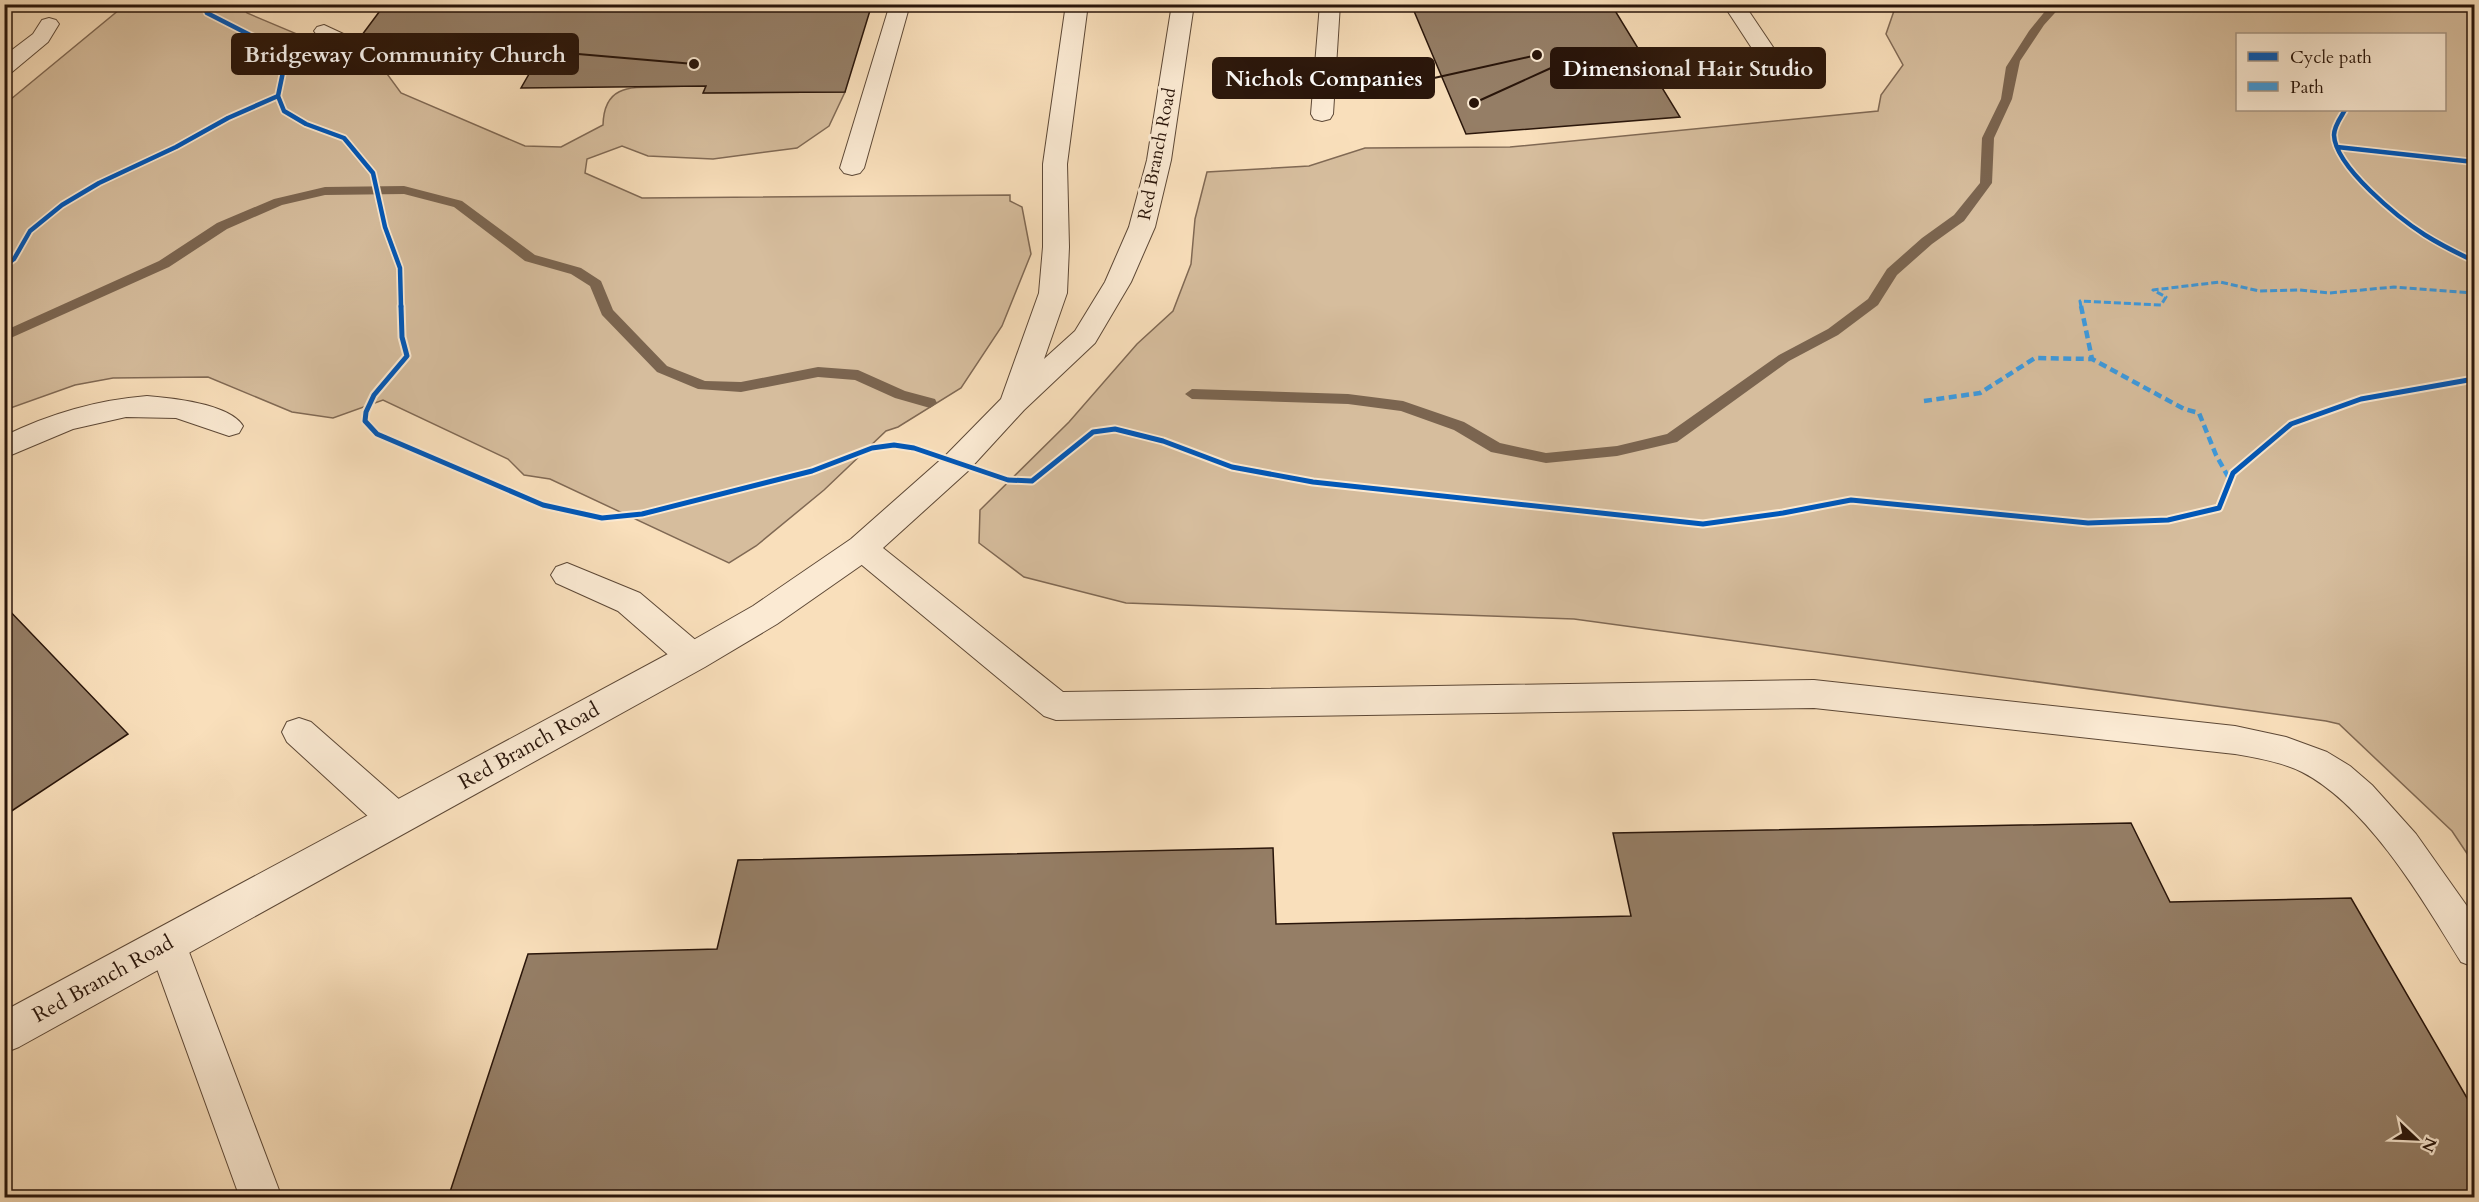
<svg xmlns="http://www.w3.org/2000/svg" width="2479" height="1202" font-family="Cardo,serif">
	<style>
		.green { fill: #d6bd9d; stroke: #806954; stroke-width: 1.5; fill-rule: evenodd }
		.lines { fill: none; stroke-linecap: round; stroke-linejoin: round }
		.stream { fill: #7b6550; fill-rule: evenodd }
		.building { fill: #957e66; stroke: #29150a; stroke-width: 1.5 }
		.lane-casing { stroke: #5d4836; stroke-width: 2 }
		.street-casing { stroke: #5d4836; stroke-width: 2 }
		.lane { fill: #fbead3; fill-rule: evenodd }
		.street { fill: #fbead3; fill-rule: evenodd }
		.quiet-far1 { stroke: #3d9ade; stroke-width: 3; stroke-dasharray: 7 3; stroke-linecap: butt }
		.quiet { stroke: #3d9ade; stroke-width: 4.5; stroke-dasharray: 8 4.5; stroke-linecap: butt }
		.cycleway-far1-casing { stroke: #fbead3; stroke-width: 8 }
		.cycleway-casing { stroke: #fbead3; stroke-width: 9 }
		.cycleway-far1 { stroke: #0057b8; stroke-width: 4.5 }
		.cycleway { stroke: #0057b8; stroke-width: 5 }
		.labels { text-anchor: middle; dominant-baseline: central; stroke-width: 6; stroke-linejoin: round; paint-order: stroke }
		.far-street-label { font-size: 18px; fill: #29150a; stroke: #fbead3 }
		.street-label { font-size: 21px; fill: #29150a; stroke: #fbead3 }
		.leader { fill: none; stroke: #29150a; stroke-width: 2 }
		.callout-dot { fill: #29150a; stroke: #fbead3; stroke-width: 2 }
		.callout { fill: #29150a; stroke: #29150a; stroke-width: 2 }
		.callout-label { font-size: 22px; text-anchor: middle; font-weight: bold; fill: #fff }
	</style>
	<rect width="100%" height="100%" fill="#f9dfbb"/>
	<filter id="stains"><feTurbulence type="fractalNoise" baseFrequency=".00333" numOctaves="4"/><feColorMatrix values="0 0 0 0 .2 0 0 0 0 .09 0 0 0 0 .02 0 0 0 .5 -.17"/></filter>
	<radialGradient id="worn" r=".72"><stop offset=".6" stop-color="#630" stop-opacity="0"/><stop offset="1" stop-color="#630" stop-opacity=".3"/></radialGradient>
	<!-- green -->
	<path class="green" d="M125,5H241L247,13L385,71L401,93L525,146L561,147L603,125C604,87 627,87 658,87C674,86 690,86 706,86L704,93L845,92L829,126L797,148L713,159L648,156L622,146L587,159L585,173L642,198L1010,195V201L1022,207L1031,254L1002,326L961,388L898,427L886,431L824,490L756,546L729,563L550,479L524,475L508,459L383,400L333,418L292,412L208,377L113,378L75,385L5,410V104Z
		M1896,5H2474V864L2452,831L2339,724L2326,721L1574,619L1126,603L1024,577L979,543L980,510L1069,422L1137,344L1173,311L1191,264L1195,219L1207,172L1309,166L1365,148L1510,147L1878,111L1881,95L1903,65L1886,34ZM2238,34H2444V110H2238Z"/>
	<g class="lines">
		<!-- stream -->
		<path class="stream" d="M2051,4H2063L2044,25L2020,61L2012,99L1994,138L1992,183L1964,221L1932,244L1897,275L1878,305L1838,335L1789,361L1677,442L1617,456L1546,463L1491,452L1454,430L1401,411L1348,404L1192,399L1185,394L1192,389L1348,394L1403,401L1464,422L1500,443L1546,453L1617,446L1667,434L1779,355L1828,329L1868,299L1887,269L1922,238L1954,215L1980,183L1982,138L2001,99L2006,67L2029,31Z
			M404,186L462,201L535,255L581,268L601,281L613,310L667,366L705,381L741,382L818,367L858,370L905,391L935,399L937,403L930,408L895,398L855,380L818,377L741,392L698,389L657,372L602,315L590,286L571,274L525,261L454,207L404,194L325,195L282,205L227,229L169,267L4,341V331L159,261L217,223L274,199L325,187Z"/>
	</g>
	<!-- building -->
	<path class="building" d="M385,4H872L845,92L703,93L706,86L521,88L548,41L356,43Z
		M1411,4H1611L1680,117L1466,134Z
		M4,605L128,734L4,816Z
		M2131,823L2170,902L2351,898L2474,1110V1198H448L528,954L717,949L738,860L1273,848L1276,924L1631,916L1613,833Z"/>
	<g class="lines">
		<!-- lane casing -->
		<g class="lane-casing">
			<path id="lane" d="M890,4H910L864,168L860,173L852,175L844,173L840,168Z
				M1320,4H1340L1333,114L1330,119L1322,121L1314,119L1311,114Z
				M1723,4H1744L1789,71L1786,76L1778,77L1770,76Z
				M49,18L56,20L59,24L48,42L12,72L4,73V56L33,34L42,20Z
				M324,25L365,44L368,49L365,54C348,58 331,43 317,35L314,31L317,27Z
				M147,396C172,398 230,404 243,426L239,433L229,436L176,418L126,417L73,429L4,458V436C49,414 97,400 147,396Z
				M862,537L873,540L1063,692L1814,680L2235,726L2286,737L2327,752L2350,766L2372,785L2416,834L2474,916V967L2461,962C2423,900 2368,806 2302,772C2282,762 2257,758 2235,754L1814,708L1056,720L1044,716L851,556L847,548L851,540Z
				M567,563L640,593L705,648L709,657L705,666L693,670L681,666L618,611L556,583L551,575L556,567Z
				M299,718L311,722L409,808L414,819L409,830L396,835L383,830L287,742L282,732L287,722Z
				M167,926L180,931L186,944L282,1198H240L148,944L154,931Z"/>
		</g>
		<!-- street casing -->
		<g class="street-casing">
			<path id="street" d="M1066,4H1088L1067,164L1069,247L1067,293L1044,359L1075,331L1105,282L1129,227L1147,160L1172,4H1194L1171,160L1155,227L1131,282L1095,343L1024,410L968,471L873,557L777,624L705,667L19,1047L4,1053V1011L681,647L753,606L851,539L946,455L1001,399L1039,293L1043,247V164Z"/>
		</g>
		<!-- lane -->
		<use href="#lane" class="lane"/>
		<!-- street -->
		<use href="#street" class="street"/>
		<!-- quiet-far1 -->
		<path class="quiet-far1" d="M2081,307L2080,301L2161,305L2166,297L2153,290L2220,282L2259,291L2299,290L2329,293L2394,287L2474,293"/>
		<!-- quiet -->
		<path class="quiet" d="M2081,306L2092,359L2184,409L2199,413L2216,455L2230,480
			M1924,401L1980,393L2035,358L2092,359"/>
		<!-- cycleway-far1 casing -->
		<g class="cycleway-far1-casing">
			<path id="cycleway-far1" d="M203,4L207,13L254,37L277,55L283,72L278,96L284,111L306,124L344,138L373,173L385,227L400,268L401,307
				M2345,110C2341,117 2334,126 2334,135C2335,167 2400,219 2425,235C2441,245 2457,253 2474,261
				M2337,147L2474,162
				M4,266L14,259L30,231L62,205L99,183L176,147L228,118L278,96"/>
		</g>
		<!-- cycleway casing -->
		<g class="cycleway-casing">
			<path id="cycleway" d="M401,306L402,337L407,356L374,395L366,412L365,421L377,434L543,505L602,518L642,514L812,471L872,448L894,445L914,448L1008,480L1032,481L1093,432L1115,429L1163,441L1232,467L1313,482L1703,524L1783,513L1851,500L2088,523L2168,520L2219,508L2233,473L2291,424L2361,399L2474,379"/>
		</g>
		<!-- cycleway-far1 -->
		<use href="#cycleway-far1" class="cycleway-far1"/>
		<!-- cycleway -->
		<use href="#cycleway" class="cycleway"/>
	</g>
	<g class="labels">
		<!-- far-street labels -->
		<g class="far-street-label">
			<text transform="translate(1157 154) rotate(-79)">Red Branch Road</text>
		</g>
		<!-- street labels -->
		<g class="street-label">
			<text transform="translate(529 746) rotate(-29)">Red Branch Road</text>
			<text transform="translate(103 979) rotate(-29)">Red Branch Road</text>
		</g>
	</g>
	<!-- callouts -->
	<path class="leader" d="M694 64L578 54M1474 103L1551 68M1537 55L1434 78"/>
	<g class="callout-dot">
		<circle cx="694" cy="64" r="6"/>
		<circle cx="1474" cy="103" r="6"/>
		<circle cx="1537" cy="55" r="6"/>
	</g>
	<g class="callout">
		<rect x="232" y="34" width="346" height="40" rx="6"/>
		<rect x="1551" y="48" width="274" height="40" rx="6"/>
		<rect x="1213" y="58" width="221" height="40" rx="6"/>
	</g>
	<g class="callout-label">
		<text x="405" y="62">Bridgeway Community Church</text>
		<text x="1688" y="76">Dimensional Hair Studio</text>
		<text x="1324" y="86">Nichols Companies</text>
	</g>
	<!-- margin -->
	<rect width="2479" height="1202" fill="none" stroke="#f9dfbb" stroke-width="24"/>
	<rect x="6" y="6" width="2467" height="1190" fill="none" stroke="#29150a" stroke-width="3"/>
	<rect x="12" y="12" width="2455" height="1178" fill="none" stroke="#29150a" stroke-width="1.5"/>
	<!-- legend -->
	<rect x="2236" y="33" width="210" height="78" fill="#fbead3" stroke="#a79583" stroke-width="1.5"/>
	<rect x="2248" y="52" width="30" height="9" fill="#0057b8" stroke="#a79583" stroke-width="1.5"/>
	<text x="2290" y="63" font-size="18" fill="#29150a">Cycle path</text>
	<rect x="2248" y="82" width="30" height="9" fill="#3d9ade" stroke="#a79583" stroke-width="1.5"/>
	<text x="2290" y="93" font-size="18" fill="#29150a">Path</text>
	<!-- north arrow -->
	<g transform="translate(2416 1139) rotate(113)" stroke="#fbead3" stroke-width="4.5" paint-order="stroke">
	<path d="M0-4.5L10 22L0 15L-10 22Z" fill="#29150a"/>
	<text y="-9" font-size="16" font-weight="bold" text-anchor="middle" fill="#29150a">N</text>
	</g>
	<rect width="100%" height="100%" filter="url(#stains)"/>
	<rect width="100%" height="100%" fill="url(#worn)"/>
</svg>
